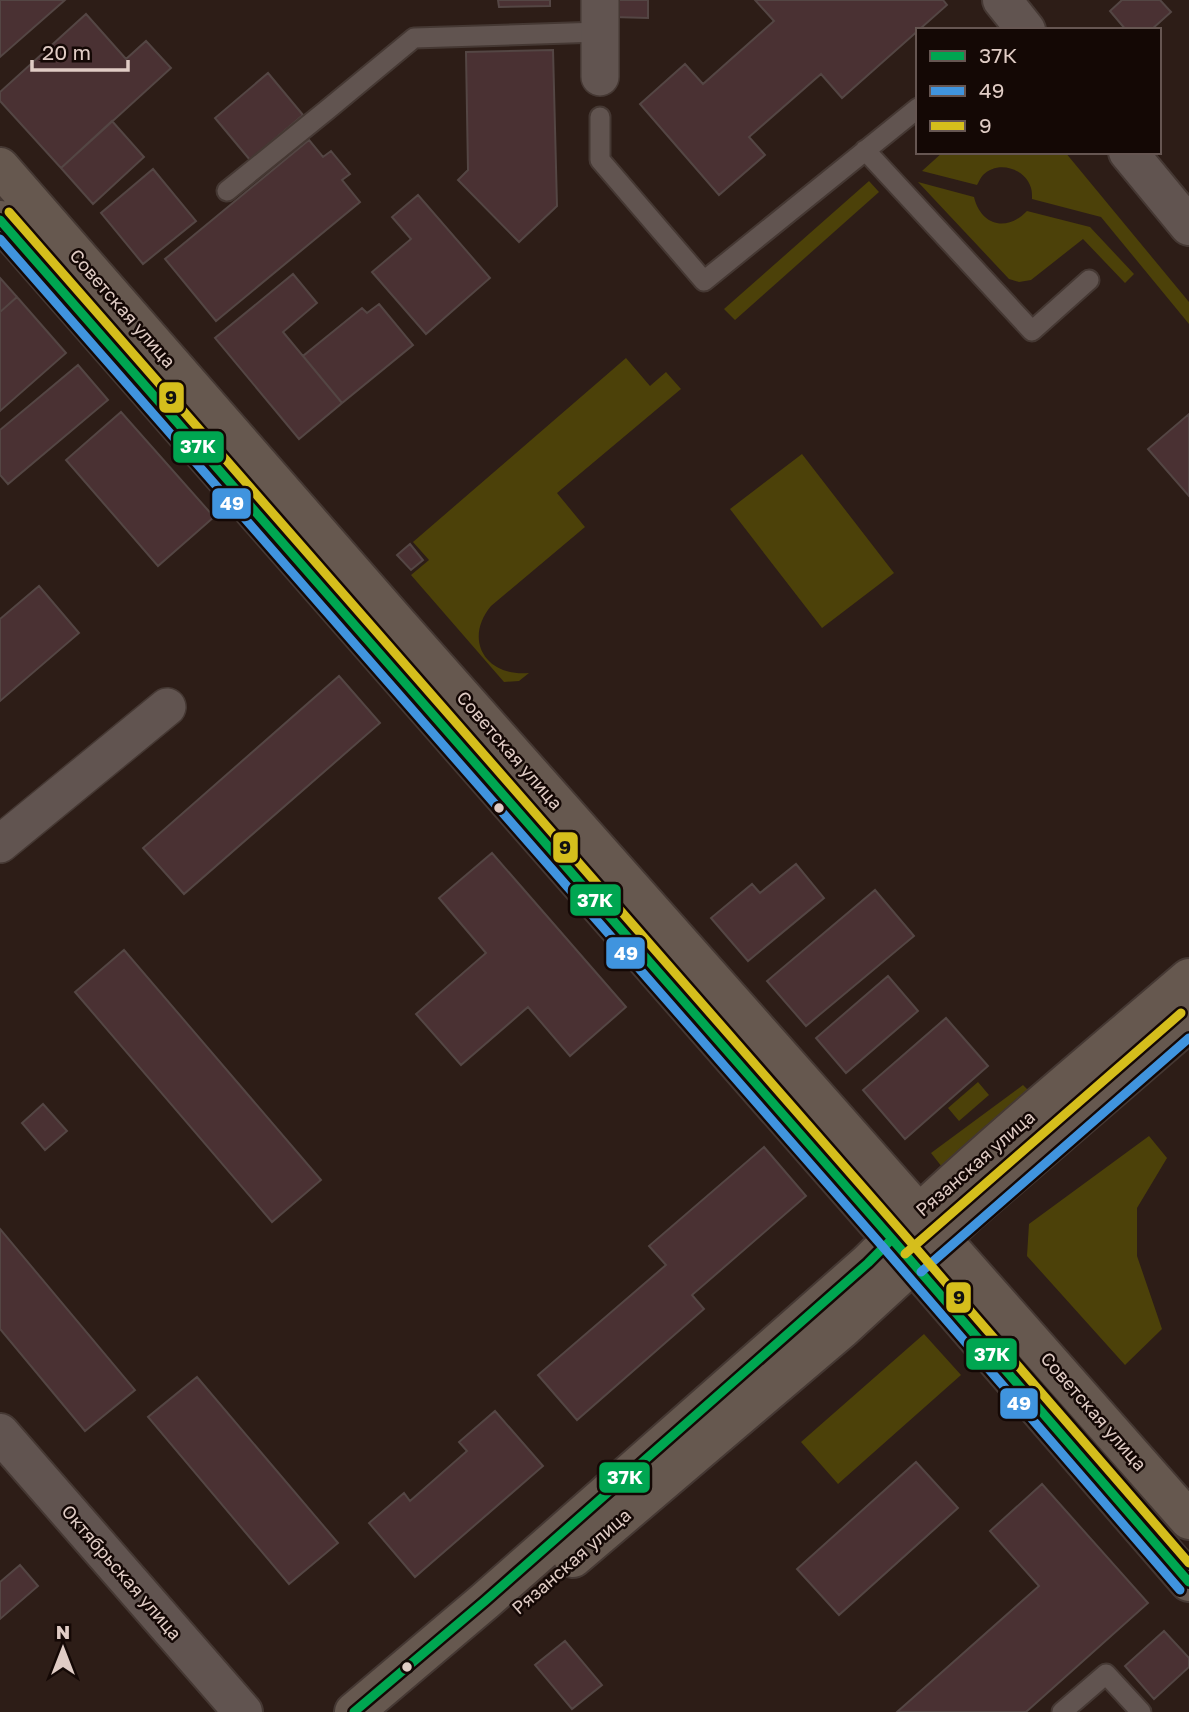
<svg xmlns="http://www.w3.org/2000/svg" width="1189" height="1712" font-family="'Golos Text',sans-serif">
	<style>
		.green { fill: #4c4109 }
		.building { fill: #4a3133; stroke: #544644; stroke-width: 2 }
		.lines { fill: none; stroke-linecap: round; stroke-linejoin: round }
		.service-casing { stroke: #453833; stroke-width: 23 }
		.minor-casing { stroke: #453833; stroke-width: 40 }
		.tertiary-casing { stroke: #453833; stroke-width: 42 }
		.secondary-casing { stroke: #453833; stroke-width: 42 }
		.service { stroke: #615450; stroke-width: 19 }
		.minor { stroke: #615450; stroke-width: 37 }
		.tertiary { stroke: #615450; stroke-width: 38 }
		.secondary { stroke: #66584f; stroke-width: 38 }
		.bus-1-casing { stroke: #140805; stroke-width: 14 }
		.bus-2-casing { stroke: #140805; stroke-width: 14 }
		.bus-3-casing { stroke: #140805; stroke-width: 14 }
		.bus-1 { stroke: #00a651; stroke-width: 9 }
		.bus-2 { stroke: #4094de; stroke-width: 9 }
		.bus-3 { stroke: #d5be1c; stroke-width: 9 }
		.bus-dot { fill: #e0ccc5; stroke: #140805; stroke-width: 2.5 }
		.labels { text-anchor: middle; dominant-baseline: central; stroke-width: 5; stroke-linejoin: round; paint-order: stroke }
		.street-label { font-size: 18px; fill: #e0ccc5; stroke: #140805 }
		.line-badge { stroke: #140805; stroke-width: 2.5 }
		.badge-label { font-size: 19px; text-anchor: middle; font-weight: bold; fill: #fff }
		.pale-badge-label { font-size: 19px; text-anchor: middle; font-weight: bold; fill: #111 }
	</style>
	<rect width="100%" height="100%" fill="#2d1d17"/>
	<!-- green -->
	<path class="green" d="M943,152H1065L1189,302V324L1101,217L1032,199C1032,195 1032,191 1031,188C1025,168 998,160 983,175C980,178 979,182 977,185L922,171Z
		M869,181L879,192L735,320L724,309Z
		M918,182L974,197C981,226 1007,232 1027,211L1090,227L1134,274L1125,283L1083,239L1031,280L1019,282L1009,279Z
		M626,358L650,386L666,372L681,389L557,493L585,527L491,606C463,640 486,677 529,673L519,681L504,682L411,575L429,560L413,542Z
		M802,454L894,573L822,628L730,509Z
		M978,1082L989,1095L959,1121L948,1108Z
		M1023,1085L1031,1093L942,1167L931,1153Z
		M1149,1136L1167,1158L1137,1208V1256L1162,1329L1125,1365L1027,1256L1029,1224Z
		M924,1334L961,1375L838,1484L801,1442Z"/>
	<!-- building -->
	<path class="building" d="M0,0H65L0,57Z
		M498,0H550V6L499,7Z
		M614,0H648V18L614,17Z
		M755,0H943L947,5L842,98L821,74L749,137L765,155L719,195L640,104L685,64L703,84L774,21Z
		M1122,0H1160L1171,12L1151,30H1126L1110,11Z
		M86,14L126,59L146,41L171,68L61,168L0,101V92Z
		M553,50L557,206L519,242L458,180L468,170L466,52Z
		M268,73L303,115L250,160L215,118Z
		M112,121L144,157L93,204L61,168Z
		M309,140L323,157L331,151L350,174L342,180L360,202L216,321L165,259Z
		M153,169L196,221L143,264L101,213Z
		M418,195L490,278L426,334L372,272L411,239L392,217Z
		M293,274L317,303L283,332L342,403L299,439L215,338Z
		M0,278L17,297L0,312Z
		M17,297L66,353L0,411V312Z
		M379,304L413,345L342,403L303,356L362,308L367,313Z
		M78,365L108,400L8,484L0,475V430Z
		M121,412L214,517L158,566L66,460Z
		M1189,414V496L1148,449Z
		M410,544L423,560L411,570L397,555Z
		M39,586L79,633L0,701V619Z
		M339,676L380,723L184,894L143,848Z
		M492,853L626,1007L570,1056L528,1007L461,1065L416,1014L486,953L439,898Z
		M796,864L824,898L748,961L711,918L752,884L760,893Z
		M875,890L914,936L806,1026L767,981Z
		M124,950L321,1180L272,1222L75,992Z
		M888,976L918,1011L846,1073L816,1038Z
		M946,1018L988,1066L905,1139L863,1090Z
		M43,1104L67,1131L45,1150L22,1123Z
		M764,1147L806,1196L692,1295L704,1309L577,1420L538,1375L666,1265L649,1246Z
		M0,1229L135,1390L85,1431L0,1329Z
		M197,1377L338,1543L289,1584L148,1417Z
		M495,1411L543,1466L415,1577L369,1523L404,1493L410,1501L467,1451L459,1442Z
		M916,1462L958,1508L839,1615L797,1569Z
		M1042,1484L1148,1603L1026,1712H897L1039,1586L990,1531Z
		M20,1565L38,1586L0,1619V1582Z
		M1164,1631L1189,1658V1667L1154,1699L1125,1666Z
		M565,1641L602,1685L572,1709L535,1665Z"/>
	<g class="lines">
		<!-- service casing -->
		<g class="service-casing">
			<path id="service" d="M600,117V160L704,281L918,108
				M865,150L1032,331L1089,280
				M227,191L327,110L414,38L600,32
				M1062,1712L1106,1674L1141,1712"/>
		</g>
		<!-- minor casing -->
		<g class="minor-casing">
			<path id="minor" d="M600,77V0
				M0,844L167,707"/>
		</g>
		<!-- tertiary casing -->
		<g class="tertiary-casing">
			<path id="tertiary" d="M1002,0L1026,30
				M1128,152L1189,226
				M0,1433L243,1712"/>
		</g>
		<!-- secondary casing -->
		<g class="secondary-casing">
			<path id="secondary" d="M0,167C133,319 265,472 398,624C661,923 927,1220 1189,1520
				M0,220L892,1239L1189,1582
				M573,1558L842,1329L969,1212L1189,1022
				M354,1712L485,1601L868,1263C970,1162 1081,1071 1189,978"/>
		</g>
		<!-- service -->
		<use href="#service" class="service"/>
		<!-- minor -->
		<use href="#minor" class="minor"/>
		<!-- tertiary -->
		<use href="#tertiary" class="tertiary"/>
		<!-- secondary -->
		<use href="#secondary" class="secondary"/>
		<!-- bus-1 casing -->
		<g class="bus-1-casing">
			<path id="bus-1" d="M0,220L892,1239L1189,1582
				M354,1712L485,1601L868,1263L892,1239"/>
		</g>
		<!-- bus-2 casing -->
		<g class="bus-2-casing">
			<path id="bus-2" d="M0,239L883,1247L1180,1590
				M921,1272L1189,1038"/>
		</g>
		<!-- bus-3 casing -->
		<g class="bus-3-casing">
			<path id="bus-3" d="M9,212L901,1231L1189,1563
				M905,1254L1181,1013"/>
		</g>
		<!-- bus-1 -->
		<use href="#bus-1" class="bus-1"/>
		<!-- bus-2 -->
		<use href="#bus-2" class="bus-2"/>
		<!-- bus-3 -->
		<use href="#bus-3" class="bus-3"/>
	</g>
	<!-- markers -->
	<g class="bus-dot">
		<circle cx="499" cy="808" r="6"/>
		<circle cx="407" cy="1667" r="6"/>
	</g>
	<g class="labels">
		<!-- street labels -->
		<g class="street-label">
			<text transform="translate(123 308) rotate(49)">Советская улица</text>
			<text transform="translate(510 750) rotate(49)">Советская улица</text>
			<text transform="translate(975 1163) rotate(-41)">Рязанская улица</text>
			<text transform="translate(1094 1411) rotate(49)">Советская улица</text>
			<text transform="translate(571 1561) rotate(-41)">Рязанская улица</text>
			<text transform="translate(122 1572) rotate(49)">Октябрьская улица</text>
		</g>
	</g>
	<g class="line-badge">
		<rect x="158" y="381" width="27" height="33" rx="7" fill="#d5be1c"/>
		<rect x="172" y="430" width="53" height="34" rx="7" fill="#00a651"/>
		<rect x="211" y="487" width="41" height="33" rx="7" fill="#4094de"/>
		<rect x="552" y="831" width="27" height="33" rx="7" fill="#d5be1c"/>
		<rect x="569" y="883" width="53" height="34" rx="7" fill="#00a651"/>
		<rect x="605" y="936" width="41" height="34" rx="7" fill="#4094de"/>
		<rect x="945" y="1281" width="27" height="33" rx="7" fill="#d5be1c"/>
		<rect x="965" y="1337" width="53" height="34" rx="7" fill="#00a651"/>
		<rect x="999" y="1387" width="40" height="33" rx="7" fill="#4094de"/>
		<rect x="598" y="1461" width="53" height="33" rx="7" fill="#00a651"/>
	</g>
	<g class="badge-label">
		<text x="198" y="453">37К</text>
		<text x="232" y="510">49</text>
		<text x="595" y="907">37К</text>
		<text x="626" y="960">49</text>
		<text x="992" y="1361">37К</text>
		<text x="1019" y="1410">49</text>
		<text x="625" y="1484">37К</text>
	</g>
	<g class="pale-badge-label">
		<text x="171" y="404">9</text>
		<text x="565" y="854">9</text>
		<text x="959" y="1304">9</text>
	</g>
	<!-- legend -->
	<rect x="916" y="28" width="245" height="126" fill="#140805" stroke="#665652" stroke-width="2"/>
	<rect x="930" y="51" width="35" height="10" fill="#00a651" stroke="#665652" stroke-width="2"/>
	<text x="979" y="63" font-size="21" fill="#e0ccc5">37К</text>
	<rect x="930" y="86" width="35" height="10" fill="#4094de" stroke="#665652" stroke-width="2"/>
	<text x="979" y="98" font-size="21" fill="#e0ccc5">49</text>
	<rect x="930" y="121" width="35" height="10" fill="#d5be1c" stroke="#665652" stroke-width="2"/>
	<text x="979" y="133" font-size="21" fill="#e0ccc5">9</text>
	<!-- north arrow -->
	<g transform="translate(63 1649)" stroke="#140805" stroke-width="5" paint-order="stroke">
	<path d="M0-5L12 26L0 18L-12 26Z" fill="#e0ccc5"/>
	<text y="-10" font-size="19" font-weight="bold" text-anchor="middle" fill="#e0ccc5">N</text>
	</g>
	<!-- scale -->
	<path d="M32 60v10h96v-10" fill="none" stroke="#e0ccc5" stroke-width="3.5"/>
	<text x="42" y="60" font-size="21" fill="#e0ccc5" stroke="#140805" stroke-width="5" paint-order="stroke">20 m</text>
</svg>
